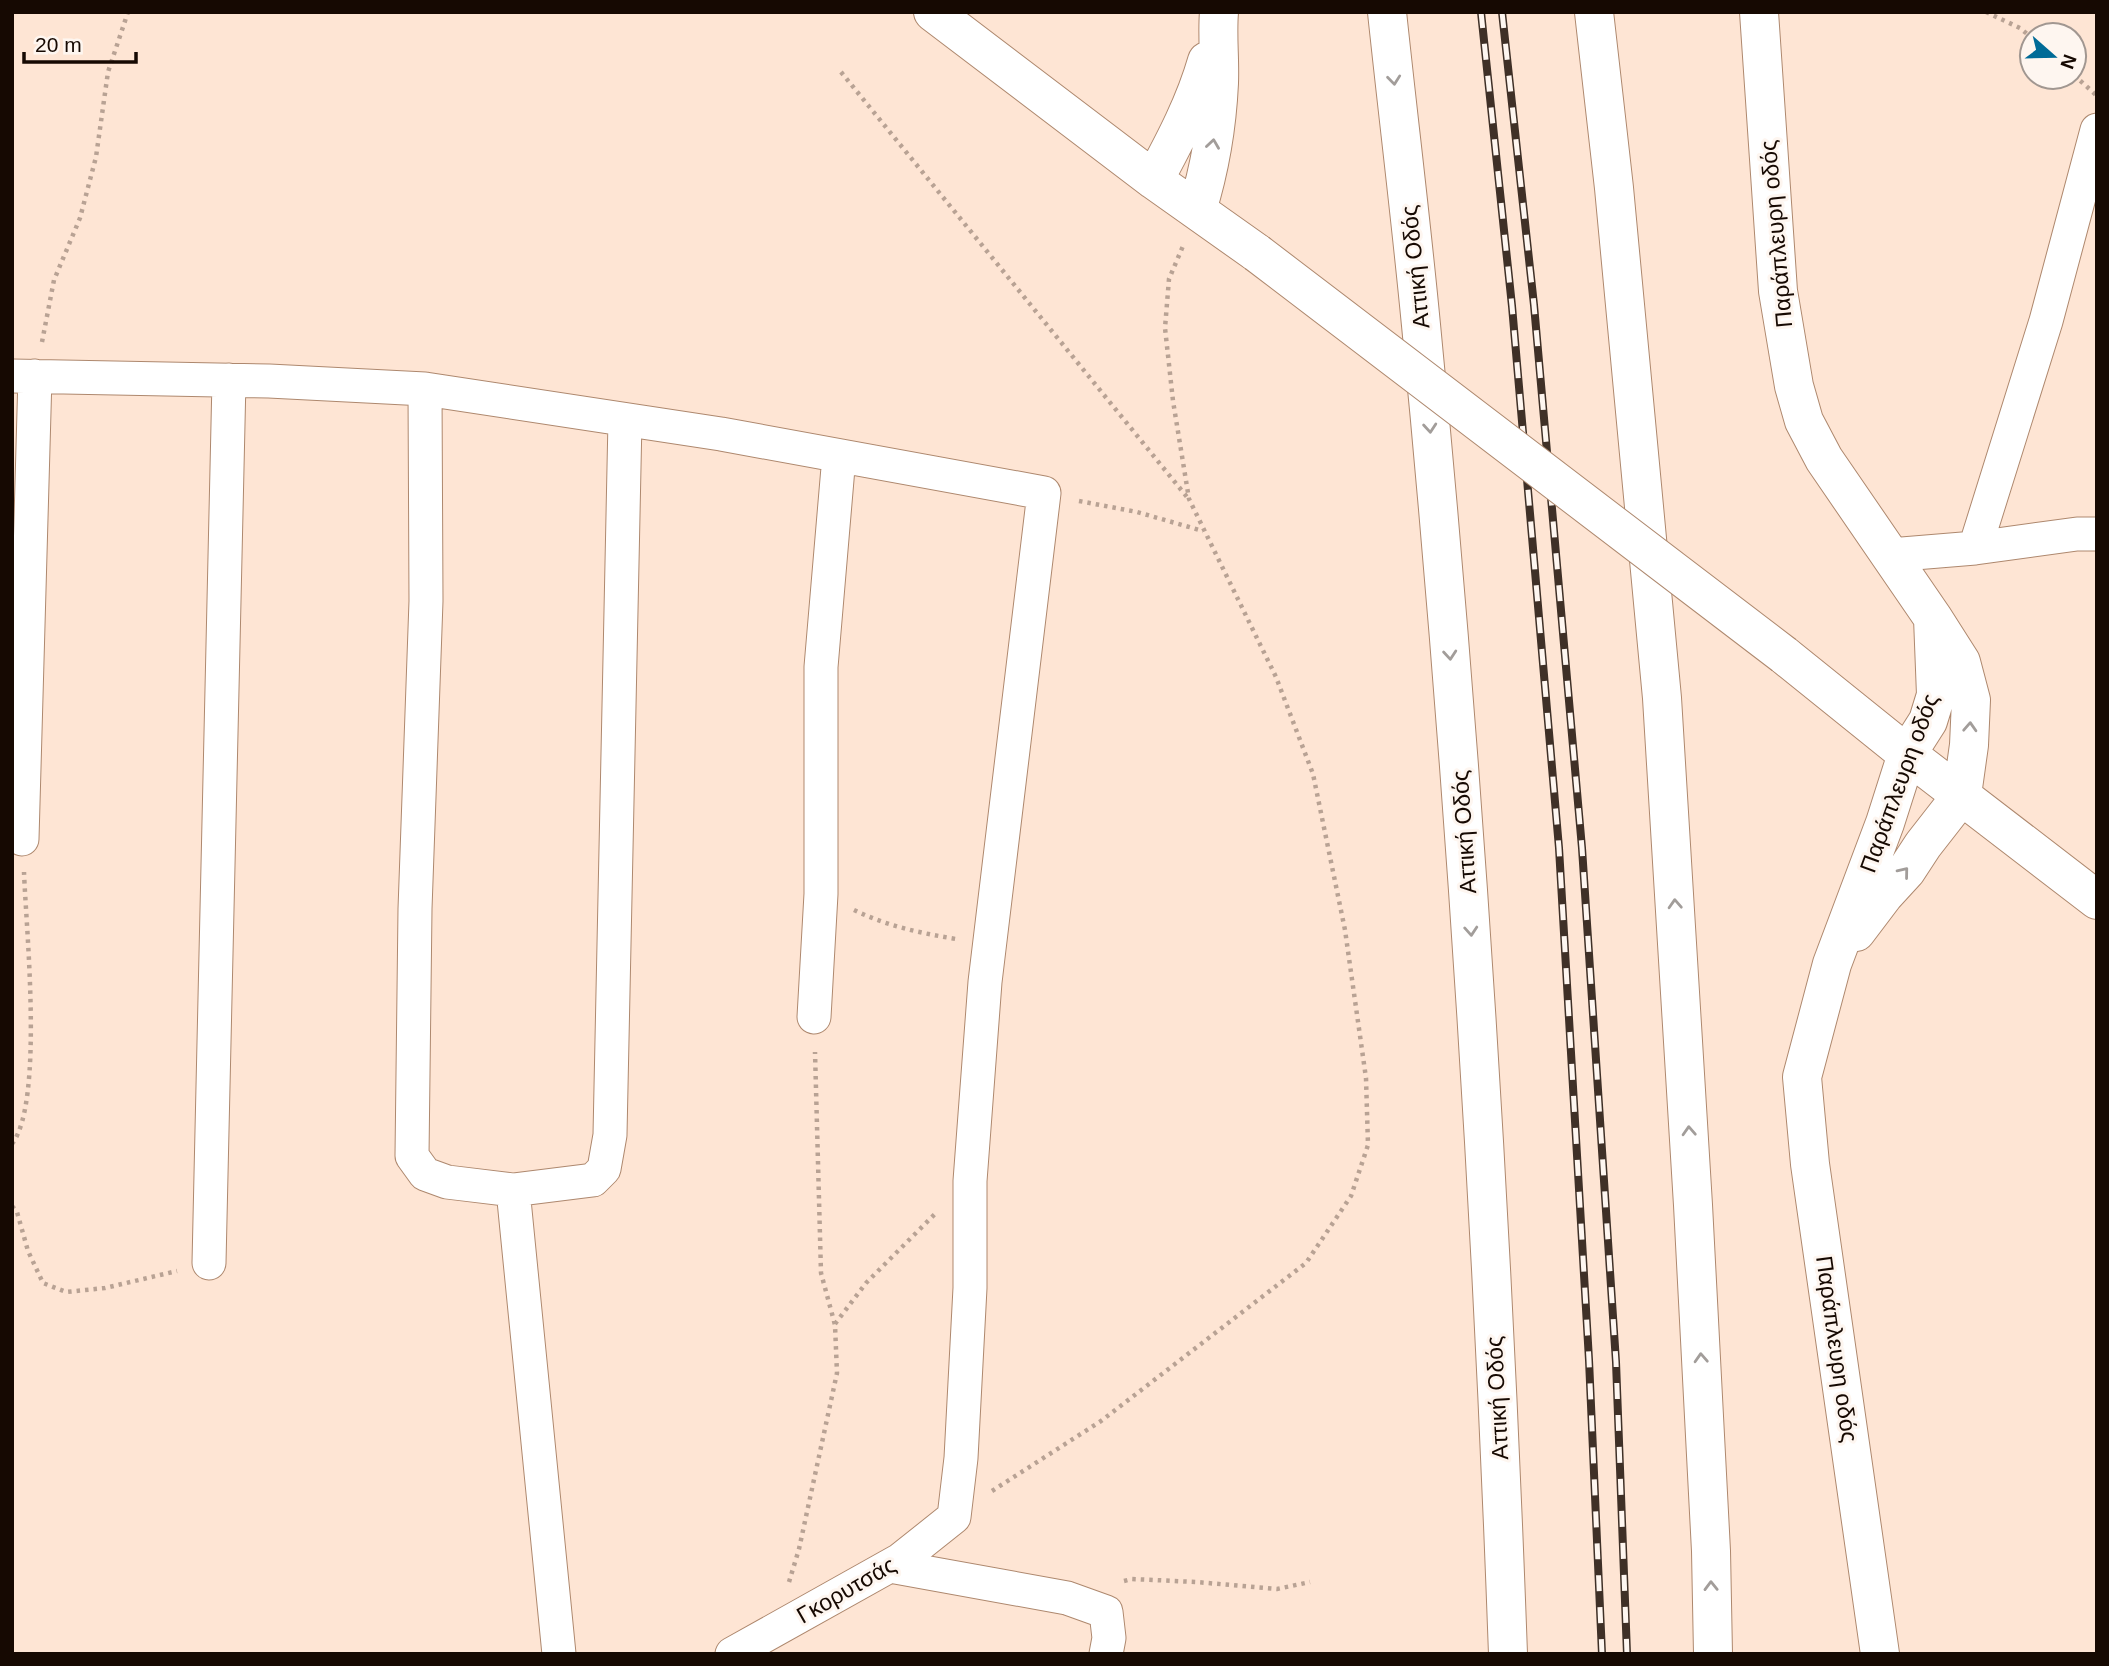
<svg xmlns="http://www.w3.org/2000/svg" width="2109" height="1666" font-family="Helvetica,sans-serif">
	<style>
		.lines { fill: none; stroke-linecap: round; stroke-linejoin: round }
		.minor-casing { stroke: #ae886e; stroke-width: 35 }
		.tertiary-casing { stroke: #ae886e; stroke-width: 40 }
		.motorway-casing { stroke: #ae886e; stroke-width: 40 }
		.path { stroke: #b8a294; stroke-width: 4.5; stroke-dasharray: 3.5 5; stroke-linecap: butt }
		.minor { stroke: #fff; stroke-width: 33 }
		.tertiary { stroke: #fff; stroke-width: 38 }
		.motorway { stroke: #fff; stroke-width: 38 }
		.rail-casing { stroke: #3f3027; stroke-width: 8 }
		.rail { stroke: #fef6f0; stroke-width: 5; stroke-dasharray: 16; stroke-linecap: butt }
		.tertiary-bridge-casing { stroke: #ae886e; stroke-width: 40; stroke-linecap: butt }
		.tertiary-bridge { stroke: #fff; stroke-width: 38 }
		.oneway { stroke: #a29d9a }
		.labels { text-anchor: middle; dominant-baseline: central; stroke-width: 6; stroke-linejoin: round; paint-order: stroke }
		.street-label { font-size: 23px; fill: #160902; stroke: #fef6f0 }
	</style>
	<rect width="100%" height="100%" fill="#fee5d4"/>
	<g class="lines">
		<!-- minor casing -->
		<g class="minor-casing">
			<path id="minor" d="M12,376L269,381L425,389L721,434L1044,493L985,982L970,1181V1288L961,1458L954,1517L900,1560L732,1654
				M425,389L426,601L415,909L412,1156L425,1174L447,1182L513,1190L593,1180L604,1169L610,1135L625,420
				M1975,548L2046,321L2097,130
				M1890,555L1975,548L2077,534H2097
				M22,839L35,376
				M814,1017L821,894V667L839,456
				M513,1190L559,1654
				M209,1263L229,380
				M890,1566L1067,1598L1106,1612L1109,1638L1106,1654"/>
		</g>
		<!-- tertiary casing -->
		<g class="tertiary-casing">
			<path id="tertiary" d="M933,12L1154,180L1257,253
				M1759,12L1778,291L1794,386L1804,421L1824,459L1933,618L1961,662L1971,700L1969,745L1962,795L1923,845L1906,871L1884,895L1856,932
				M1154,180C1175,141 1195,103 1207,61
				M1197,210C1210,168 1217,126 1219,83C1220,59 1217,36 1219,12
				M1784,655L1907,754L2097,900
				M1880,1654L1810,1164L1802,1077L1832,964L1885,823L1907,754L1928,721L1936,695L1933,618"/>
		</g>
		<!-- motorway casing -->
		<g class="motorway-casing">
			<path id="motorway" d="M1387,12C1398,116 1411,220 1421,325C1464,767 1492,1210 1508,1654
				M1594,12L1614,188L1662,698L1693,1205L1711,1551L1713,1654"/>
		</g>
		<!-- path -->
		<path class="path" d="M1986,12L2020,28L2032,38
			M841,72L1187,497
			M2074,75L2096,95
			M42,342L54,280L80,218L96,157L108,72L128,12
			M1079,501L1137,512L1203,531
			M854,910C887,926 920,933 956,939
			M12,1144C44,1102 26,929 24,872
			M12,1206L17,1212L28,1251L43,1283L66,1292L105,1288L177,1271
			M835,1324L866,1283L935,1214
			M992,1491L1101,1421L1306,1263L1351,1196L1368,1145L1366,1078L1345,930L1313,774L1276,677L1189,499L1173,401L1165,328L1169,279L1183,246
			M1124,1581L1132,1579L1196,1582L1277,1589L1310,1582
			M789,1582L799,1549L837,1373L835,1325L821,1273L815,1052"/>
		<!-- minor -->
		<use href="#minor" class="minor"/>
		<!-- tertiary -->
		<use href="#tertiary" class="tertiary"/>
		<!-- motorway -->
		<use href="#motorway" class="motorway"/>
		<!-- rail casing -->
		<g class="rail-casing">
			<path id="rail" d="M1481,12L1512,306L1559,848L1589,1360L1602,1654
				M1502,12L1534,305L1582,848L1616,1362L1627,1654"/>
		</g>
		<!-- rail -->
		<use href="#rail" class="rail"/>
		<!-- tertiary-bridge casing -->
		<g class="tertiary-bridge-casing">
			<path id="tertiary-bridge" d="M1257,253L1784,655"/>
		</g>
		<!-- tertiary-bridge -->
		<use href="#tertiary-bridge" class="tertiary-bridge"/>
	</g>
	<!-- one-way arrows -->
	<defs><path id="oneway-chevron" d="M-2-3.5L2.5 0L-2 3.5" fill="none" stroke-width="1.6" stroke-linecap="round" stroke-linejoin="round" transform="scale(1.75)"/></defs>
	<g class="oneway">
		<use href="#oneway-chevron" transform="translate(1394 80) rotate(84)"/>
		<use href="#oneway-chevron" transform="translate(1213 144) rotate(-82)"/>
		<use href="#oneway-chevron" transform="translate(1430 428) rotate(85)"/>
		<use href="#oneway-chevron" transform="translate(1450 655) rotate(85)"/>
		<use href="#oneway-chevron" transform="translate(1970 727) rotate(-87)"/>
		<use href="#oneway-chevron" transform="translate(1904 872) rotate(-51)"/>
		<use href="#oneway-chevron" transform="translate(1675 904) rotate(-93)"/>
		<use href="#oneway-chevron" transform="translate(1471 931) rotate(86)"/>
		<use href="#oneway-chevron" transform="translate(1689 1131) rotate(-93)"/>
		<use href="#oneway-chevron" transform="translate(1701 1358) rotate(-93)"/>
		<use href="#oneway-chevron" transform="translate(1711 1586) rotate(-91)"/>
	</g>
	<g class="labels">
		<!-- street labels -->
		<g class="street-label">
			<text transform="translate(1776 234) rotate(-95)">Παράπλευρη οδός</text>
			<text transform="translate(1415 267) rotate(-96)">Αττική Οδός</text>
			<text transform="translate(1899 783) rotate(-70)">Παράπλευρη οδός</text>
			<text transform="translate(1464 832) rotate(-94)">Αττική Οδός</text>
			<text transform="translate(1837 1349) rotate(82)">Παράπλευρη οδός</text>
			<text transform="translate(1497 1398) rotate(-93)">Αττική Οδός</text>
			<text transform="translate(846 1590) rotate(-30)">Γκορυτσάς</text>
		</g>
	</g>
	<!-- border -->
	<rect width="2109" height="1666" fill="none" stroke="#160902" stroke-width="28"/>
	<!-- north arrow -->
	<g transform="translate(2053 56) rotate(110)"><circle r="33" fill="#fef6f0" stroke="#a19791" stroke-width="2"/>
	<path d="M0-5L12 26L0 18L-12 26Z" fill="#006b97"/>
	<text y="-10" font-size="19" font-weight="bold" text-anchor="middle" fill="#160902">N</text>
	</g>
	<!-- scale -->
	<path d="M24 52v10h112v-10" fill="none" stroke="#160902" stroke-width="3.5"/>
	<text x="35" y="52" font-size="21" fill="#160902" stroke="#fef6f0" stroke-width="5" paint-order="stroke">20 m</text>
</svg>
